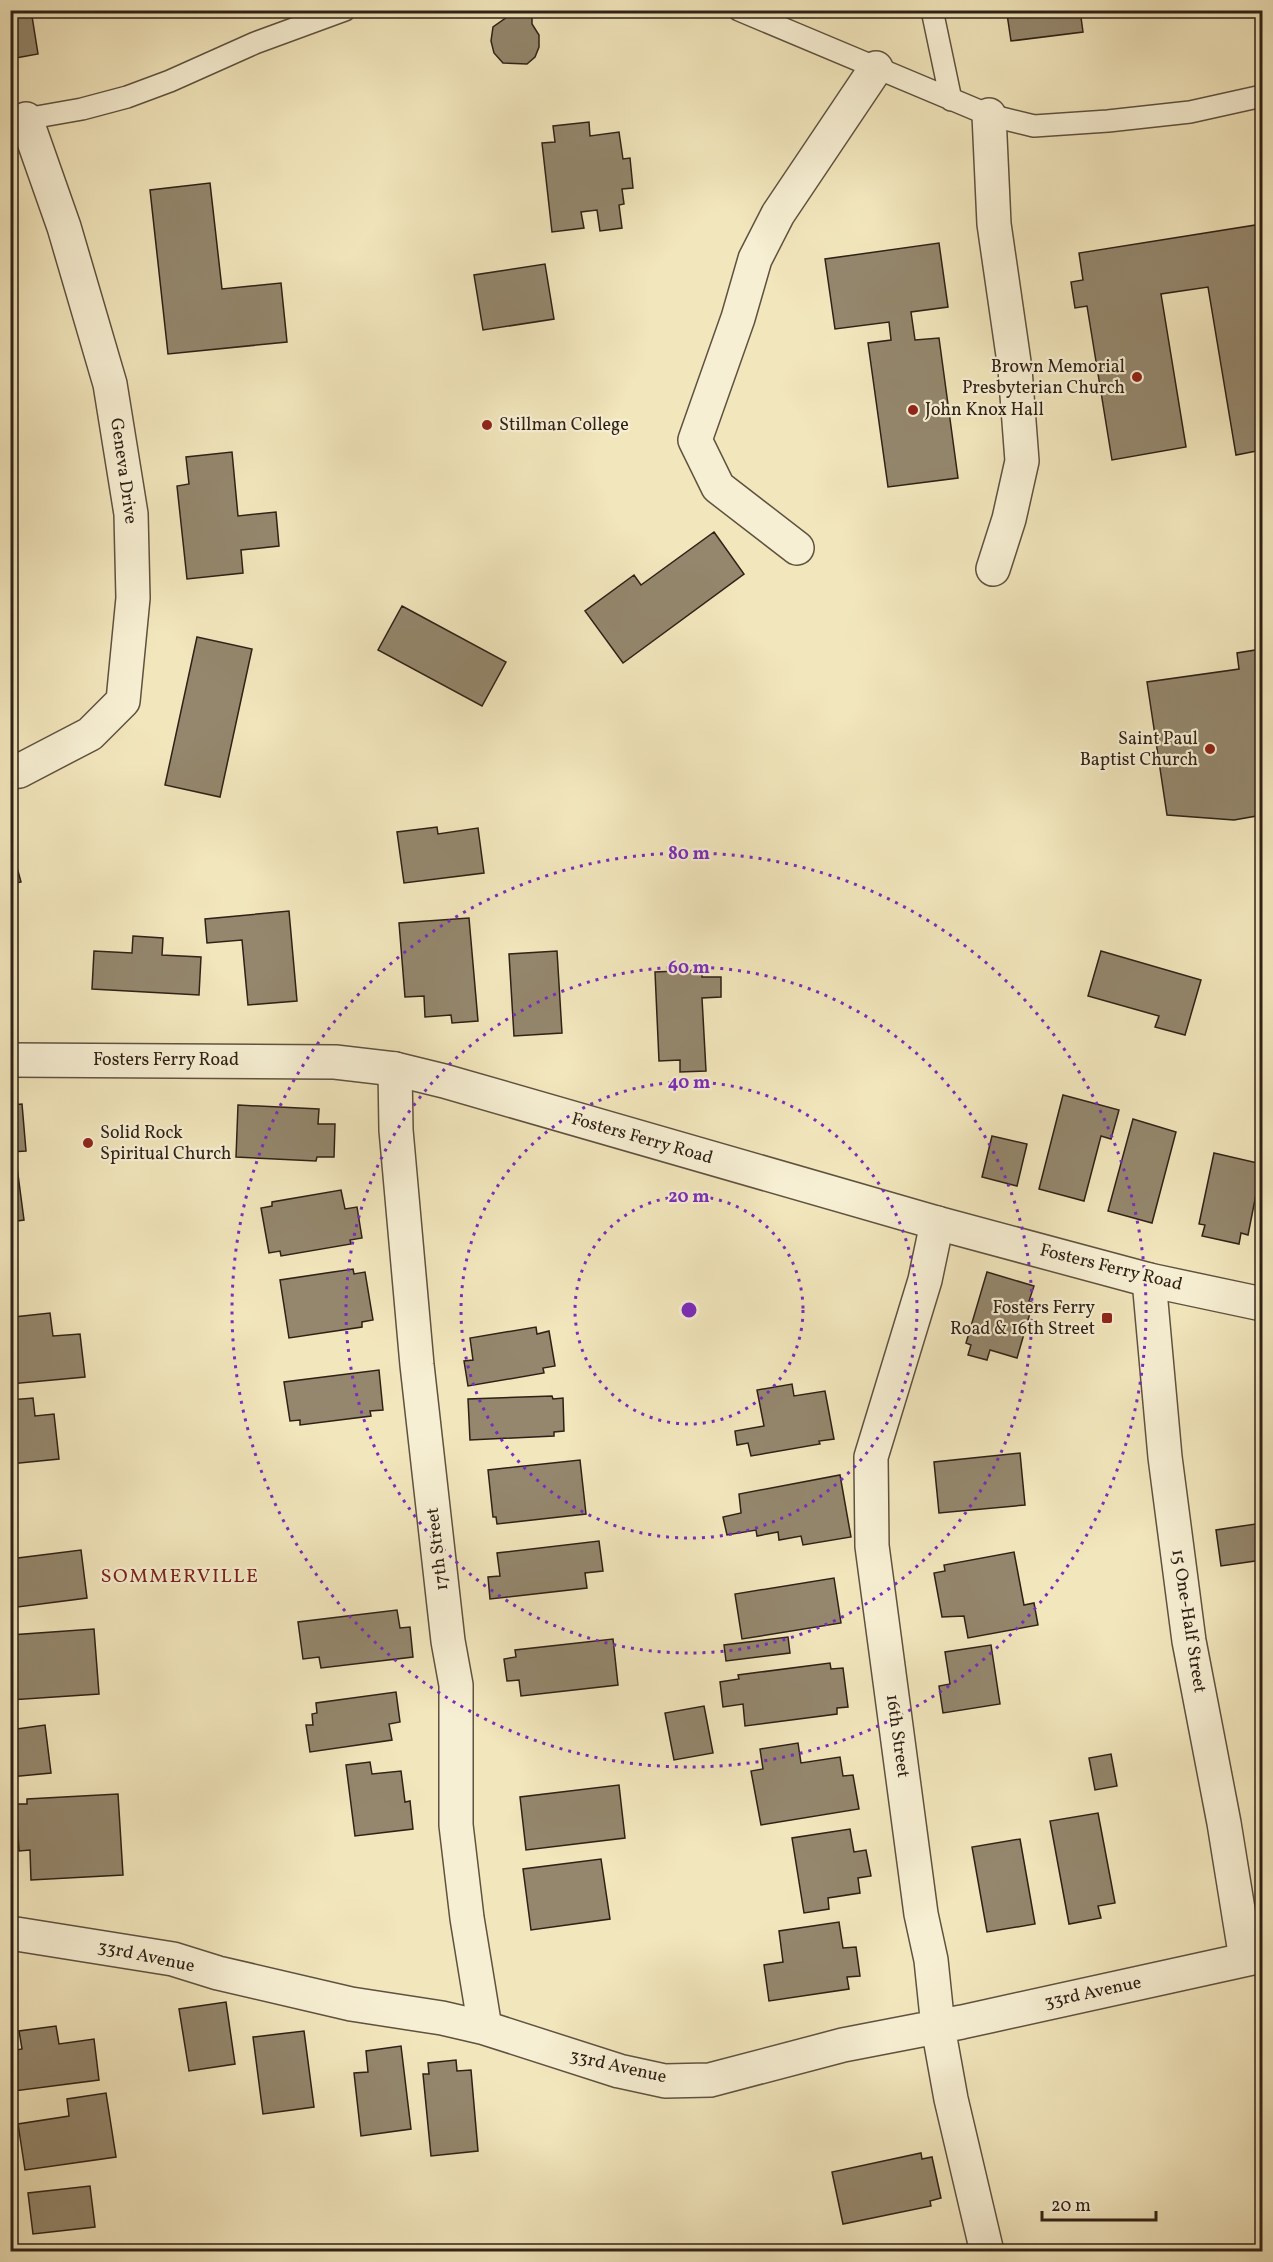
<svg xmlns="http://www.w3.org/2000/svg" width="1273" height="2262" font-family="Vollkorn,serif">
	<style>
		.building { fill: #94876d; stroke: #2e2117; stroke-width: 1.5 }
		.lines { fill: none; stroke-linecap: round; stroke-linejoin: round }
		.service-casing { stroke: #5f5240; stroke-width: 24 }
		.minor-casing { stroke: #5f5240; stroke-width: 36 }
		.tertiary-casing { stroke: #5f5240; stroke-width: 36 }
		.service { stroke: #f7efd3; stroke-width: 21 }
		.minor { stroke: #f7efd3; stroke-width: 33 }
		.tertiary { stroke: #f7efd3; stroke-width: 33 }
		.ring { fill: none; stroke: #7b2cbf; stroke-width: 3; stroke-dasharray: 3 6 }
		.poi-dot { fill: #8f2418; stroke: #f7efd3; stroke-width: 2 }
		.labels { text-anchor: middle; dominant-baseline: central; stroke-width: 4.5; stroke-linejoin: round; paint-order: stroke }
		.poi-label { font-size: 18px; fill: #2e2117; stroke: #f7efd3; text-anchor: end }
		.street-label { font-size: 18px; fill: #2e2117; stroke: #f7efd3 }
		.neighbourhood-label { font-size: 20px; letter-spacing: 1.5px; fill: #7a1f14; stroke: #f7efd3 }
		.centre { fill: #7b2cbf; stroke: #f7efd3; stroke-width: 3 }
		.ring-label { font-size: 18px; text-anchor: middle; font-weight: bold; fill: #7b2cbf; stroke: #f7efd3; stroke-width: 4.5; stroke-linejoin: round; paint-order: stroke }
	</style>
	<rect width="100%" height="100%" fill="#f2e6bc"/>
	<filter id="stains"><feTurbulence type="fractalNoise" baseFrequency=".00333" numOctaves="4"/><feColorMatrix values="0 0 0 0 .2 0 0 0 0 .09 0 0 0 0 .02 0 0 0 .5 -.17"/></filter>
	<radialGradient id="worn" r=".72"><stop offset=".6" stop-color="#630" stop-opacity="0"/><stop offset="1" stop-color="#630" stop-opacity=".3"/></radialGradient>
	<!-- building -->
	<path class="building" d="M10,10H31L38,54L10,59Z
		M511,10H529L532,16V24L539,35V47L535,57L527,64L503,63L494,53L491,41L493,27L507,17Z
		M984,10H1080L1083,32L1011,41L1007,14L985,17Z
		M589,122L590,136L619,132L623,159L630,158L633,188L622,189L624,204L619,205L622,228L600,231L597,210L581,212L584,228L552,232L542,143L555,142L553,126Z
		M210,183L222,289L281,283L287,342L168,354L150,190Z
		M1262,224V450L1236,455L1208,287L1161,294L1186,447L1112,460L1087,306L1075,308L1071,282L1083,280L1079,253Z
		M939,243L948,307L911,312L915,340L939,338L958,478L888,487L868,343L891,340L889,322L835,329L825,259Z
		M545,264L554,319L483,330L474,275Z
		M232,452L238,516L276,512L279,546L241,550L243,573L187,579L177,486L189,484L186,457Z
		M714,532L744,574L623,663L585,611L634,575L641,585Z
		M402,606L506,662L482,706L378,650Z
		M197,637L252,649L220,797L165,785Z
		M1262,649V815L1234,820L1167,815L1147,682L1239,669L1237,653Z
		M437,827L438,834L478,828L484,873L404,883L397,832Z
		M10,842L21,882L10,884Z
		M289,911L297,1001L248,1005L242,940L207,943L205,919Z
		M469,918L478,1021L452,1023L451,1015L425,1017L424,996L405,997L399,923Z
		M133,936L163,938L162,955L201,957L199,995L92,989L94,951L132,953Z
		M557,951L562,1033L514,1036L509,954Z
		M1101,951L1201,980L1185,1035L1155,1027L1159,1016L1088,996Z
		M702,970V977H721V997L702,998L706,1071L680,1072V1060L659,1061L655,972Z
		M1063,1095L1119,1110L1111,1139L1101,1136L1084,1201L1039,1189Z
		M22,1104L26,1151L10,1152V1105Z
		M238,1105L319,1109L318,1124H335L334,1157H317L316,1161L236,1157Z
		M1133,1119L1176,1132L1152,1223L1108,1211Z
		M992,1136L1027,1144L1017,1186L982,1177Z
		M1214,1153L1262,1164L1248,1235L1241,1233L1239,1244L1202,1236L1205,1225L1199,1224Z
		M17,1167L24,1220L10,1222V1168Z
		M341,1190L345,1209L357,1207L362,1238L350,1240L351,1244L281,1256L280,1251L269,1253L261,1208L272,1206V1202Z
		M10,1249L17,1285L10,1286Z
		M353,1269L354,1274L365,1272L373,1320L362,1322V1327L289,1338L280,1280Z
		M987,1272L1034,1286L1029,1301L1033,1303L1017,1358L990,1350L987,1360L968,1355L971,1345L966,1343Z
		M50,1313L53,1336L80,1334L85,1377L10,1384V1341L16,1340L14,1317Z
		M536,1327L537,1334L549,1331L555,1366L543,1368L544,1373L468,1386L464,1361L473,1360L470,1338Z
		M379,1370L383,1410L370,1411L371,1416L300,1425V1420L290,1421L284,1382Z
		M792,1384L794,1396L825,1391L834,1439L819,1441L820,1444L751,1456L748,1443L737,1445L735,1431L764,1426L757,1390Z
		M552,1396L553,1399L563,1398L564,1431L554,1432V1436L470,1440L468,1399Z
		M33,1398L35,1416L54,1414L59,1459L10,1464V1400Z
		M1020,1453L1025,1505L939,1513L934,1462Z
		M580,1460L586,1514L497,1524L496,1517H493L488,1470Z
		M840,1475L851,1537L803,1545L801,1536L779,1540L778,1532L757,1536L756,1530L727,1535L723,1517L741,1513L739,1494Z
		M1262,1523V1560L1221,1566L1216,1530Z
		M599,1541L603,1571L585,1573L587,1588L490,1599L488,1577L500,1576L497,1553Z
		M81,1550L87,1598L10,1608V1559Z
		M1014,1552L1024,1605L1034,1603L1038,1625L968,1638L964,1616L942,1617L934,1573L945,1571L944,1565Z
		M834,1578L841,1623L742,1639L735,1594Z
		M397,1610L400,1628L410,1627L413,1657L321,1668L319,1657L303,1659L298,1622Z
		M94,1629L99,1694L10,1700V1635Z
		M788,1637L790,1653L726,1661L724,1645Z
		M613,1639L618,1685L521,1696L519,1680L507,1681L504,1659L516,1657L515,1650Z
		M991,1645L1000,1704L943,1713L939,1686L950,1684L945,1652Z
		M830,1663L831,1669L843,1668L848,1707L837,1708V1714L745,1726L743,1704L723,1707L720,1682L739,1679L738,1675Z
		M396,1692L400,1722L389,1724L392,1740L310,1752L306,1725H313L312,1714L317,1713L316,1703Z
		M704,1706L713,1753L674,1760L665,1713Z
		M45,1725L51,1773L10,1777V1730Z
		M798,1743L801,1763L840,1757L843,1776L853,1775L859,1809L761,1825L751,1771L763,1769L760,1749Z
		M1111,1754L1117,1786L1095,1790L1089,1758Z
		M370,1762L372,1774L401,1771L405,1802L410,1801L413,1829L355,1836L346,1765Z
		M619,1785L625,1838L526,1850L520,1797Z
		M118,1794L123,1875L31,1880L30,1850L19,1851L16,1804H27V1799Z
		M1098,1813L1115,1903L1098,1906L1101,1918L1069,1924L1050,1821Z
		M850,1829L854,1852L866,1850L871,1876L858,1878L860,1893L828,1898L829,1909L804,1913L792,1838Z
		M1020,1839L1035,1924L987,1932L972,1847Z
		M601,1859L610,1919L531,1930L523,1869Z
		M839,1922L843,1948L856,1947L860,1976L847,1977L849,1989L769,2001L764,1965L783,1962L779,1931Z
		M226,2002L235,2064L189,2071L179,2009Z
		M56,2026L59,2044L94,2039L99,2080L14,2091L10,2051L22,2049L19,2031Z
		M304,2031L314,2107L263,2114L253,2037Z
		M401,2046L411,2129L361,2136L354,2073L368,2072L366,2051Z
		M456,2060L457,2071L471,2070L478,2151L431,2156L423,2074H429L428,2063Z
		M106,2093L116,2157L25,2170L18,2124L69,2116L67,2099Z
		M921,2153L922,2159L932,2157L941,2198L930,2201L931,2206L843,2224L832,2172Z
		M90,2186L95,2227L33,2234L28,2193Z"/>
	<g class="lines">
		<!-- service casing -->
		<g class="service-casing">
			<path id="service" d="M739,10L970,107L989,115L1034,126L1108,121L1190,112L1262,96
				M932,10L951,100
				M14,121L82,109L127,97L170,81L255,43L345,10"/>
		</g>
		<!-- minor casing -->
		<g class="minor-casing">
			<path id="minor" d="M989,115L994,224L1015,369L1022,461L1009,519L993,569
				M797,548L718,487L695,440L738,318L755,259L778,214L876,68
				M10,772L19,771L90,734L123,701L133,598L131,514L110,384L64,227L26,119
				M395,1069L396,1130L417,1365L448,1641L456,1685V1825L467,1918L485,2028
				M937,1223L925,1280L871,1457L872,1546L921,1914L931,1960L938,2027L951,2099L987,2252
				M1149,1280L1165,1457L1189,1641L1224,1823L1246,1959
				M10,1933L173,1959L218,1973L351,2004L442,2018L485,2028L619,2071L665,2081L710,2080L843,2045L962,2022L1262,1956"/>
		</g>
		<!-- tertiary casing -->
		<g class="tertiary-casing">
			<path id="tertiary" d="M10,1060L335,1062L395,1069L444,1081L937,1223L1149,1280L1262,1304"/>
		</g>
		<!-- service -->
		<use href="#service" class="service"/>
		<!-- minor -->
		<use href="#minor" class="minor"/>
		<!-- tertiary -->
		<use href="#tertiary" class="tertiary"/>
	</g>
	<!-- distance rings -->
	<g class="ring">
		<circle cx="689" cy="1310" r="114"/>
		<circle cx="689" cy="1310" r="228"/>
		<circle cx="689" cy="1310" r="343"/>
		<circle cx="689" cy="1310" r="457"/>
	</g>
	<!-- markers -->
	<g class="poi-dot">
		<circle cx="1137" cy="377" r="6"/>
		<circle cx="913" cy="410" r="6"/>
		<circle cx="487" cy="425" r="6"/>
		<circle cx="1210" cy="749" r="6"/>
		<circle cx="88" cy="1143" r="6"/>
		<rect x="1101" y="1312" width="12" height="12" rx="3"/>
	</g>
	<g class="labels">
		<!-- poi labels -->
		<g class="poi-label">
			<text x="1125" y="367">Brown Memorial<tspan x="1125" dy="21">Presbyterian Church</tspan></text>
			<text x="925" y="410" text-anchor="start">John Knox Hall</text>
			<text x="499" y="425" text-anchor="start">Stillman College</text>
			<text x="1198" y="739">Saint Paul<tspan x="1198" dy="21">Baptist Church</tspan></text>
			<text x="100" y="1133" text-anchor="start">Solid Rock<tspan x="100" dy="21">Spiritual Church</tspan></text>
			<text x="1095" y="1308">Fosters Ferry<tspan x="1095" dy="21">Road &amp; 16th Street</tspan></text>
		</g>
		<!-- street labels -->
		<g class="street-label">
			<text transform="translate(123 471) rotate(82)">Geneva Drive</text>
			<text x="166" y="1060">Fosters Ferry Road</text>
			<text transform="translate(642 1139) rotate(16)">Fosters Ferry Road</text>
			<text transform="translate(1111 1268) rotate(14)">Fosters Ferry Road</text>
			<text transform="translate(438 1549) rotate(-97)">17th Street</text>
			<text transform="translate(1188 1621) rotate(81)">15 One-Half Street</text>
			<text transform="translate(897 1736) rotate(82)">16th Street</text>
			<text transform="translate(146 1957) rotate(12)">33rd Avenue</text>
			<text transform="translate(1093 1993) rotate(-12)">33rd Avenue</text>
			<text transform="translate(618 2067) rotate(13)">33rd Avenue</text>
		</g>
		<!-- neighbourhood labels -->
		<g class="neighbourhood-label">
			<text x="180" y="1577">SOMMERVILLE</text>
		</g>
	</g>
	<circle cx="689" cy="1310" r="9" class="centre"/>
	<g class="ring-label">
		<text x="689" y="859">80 m</text>
		<text x="689" y="973">60 m</text>
		<text x="689" y="1088">40 m</text>
		<text x="689" y="1202">20 m</text>
	</g>
	<!-- margin -->
	<rect width="1273" height="2262" fill="none" stroke="#f2e6bc" stroke-width="36"/>
	<rect x="12" y="12" width="1249" height="2238" fill="none" stroke="#2e2117" stroke-width="3"/>
	<rect x="18" y="18" width="1237" height="2226" fill="none" stroke="#2e2117" stroke-width="1.5"/>
	<!-- scale -->
	<path d="M1042 2211v9h114v-9" fill="none" stroke="#2e2117" stroke-width="3"/>
	<text x="1051" y="2211" font-size="18" fill="#2e2117" stroke="#f7efd3" stroke-width="4.5" paint-order="stroke">20 m</text>
	<rect width="100%" height="100%" filter="url(#stains)"/>
	<rect width="100%" height="100%" fill="url(#worn)"/>
</svg>
